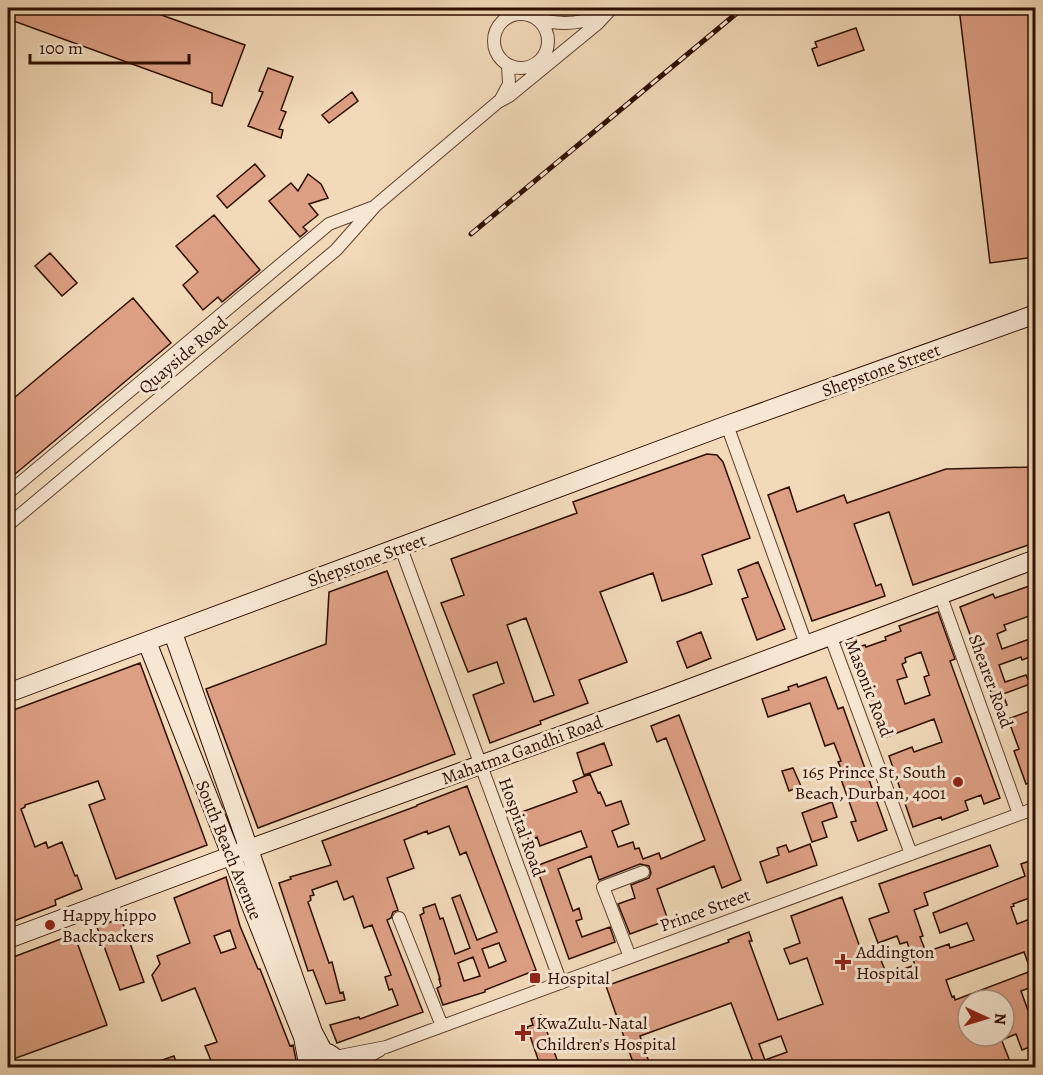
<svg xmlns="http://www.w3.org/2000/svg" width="1043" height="1075" font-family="Alegreya,serif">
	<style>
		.building { fill: #dd9f84; stroke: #2d0d00; stroke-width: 1.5; fill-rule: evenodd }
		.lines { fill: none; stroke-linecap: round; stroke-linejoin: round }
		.street-casing { stroke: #5e402e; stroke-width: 14 }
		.secondary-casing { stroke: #2d0d00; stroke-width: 20 }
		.street { stroke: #f7e7d2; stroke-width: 12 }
		.secondary { stroke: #f7e7d2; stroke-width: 18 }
		.rail-casing { stroke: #2d0d00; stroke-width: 5 }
		.rail { stroke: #f7e7d2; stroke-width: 3; stroke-dasharray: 9; stroke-linecap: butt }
		.poi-dot { fill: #8f2418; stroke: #f7e7d2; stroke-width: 2 }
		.labels { text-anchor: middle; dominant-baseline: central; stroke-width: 6; stroke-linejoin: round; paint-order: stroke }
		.street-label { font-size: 18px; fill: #2d0d00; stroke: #f7e7d2 }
		.poi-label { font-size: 18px; fill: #2d0d00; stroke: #f7e7d2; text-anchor: start }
	</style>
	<rect width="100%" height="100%" fill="#f2dab9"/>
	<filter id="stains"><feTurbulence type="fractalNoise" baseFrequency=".00333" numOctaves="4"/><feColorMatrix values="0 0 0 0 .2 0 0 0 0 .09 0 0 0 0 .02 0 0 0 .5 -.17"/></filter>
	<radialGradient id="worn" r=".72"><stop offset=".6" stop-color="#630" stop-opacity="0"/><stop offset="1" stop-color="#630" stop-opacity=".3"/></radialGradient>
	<!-- building -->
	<path class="building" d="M8,8H142L245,45L222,106L212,103V93L8,19Z
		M959,8H1035V257L990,263Z
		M856,28L864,50L818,66L812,49L817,47L815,42Z
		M268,68L293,77L281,110L286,112L279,129L283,130L281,138L248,126L263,92L259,91Z
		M352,92L358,101L329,123L322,115Z
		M255,164L265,176L227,208L217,196Z
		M308,174L321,184L328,198L309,204L318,215L303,227L307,231L300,237L269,201L291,183L298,191Z
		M214,215L260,270L222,302L218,297L203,310L183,285L198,272L176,246Z
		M50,253L77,283L62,296L35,266Z
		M133,298L171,343L8,480V403Z
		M707,454L717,455L723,462L750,538L702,555L712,584L684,594L662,601L653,573L600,592L627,662L579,680L588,703L540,721L541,724L490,743L473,695L504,683L497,662L468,672L441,603L464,595L451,559L577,513L573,502ZM526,618L554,695L534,702L507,625Z
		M1033,467L1035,475V537L1032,538L1034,543L913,585L889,512L854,524L876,586L881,584L885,596L812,621L768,495L789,487L797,512L844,495L847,503L946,469Z
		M758,562L785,629L757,640L742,599L748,597L738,570Z
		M387,571L455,754L258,828L206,689L326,644L329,592Z
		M1035,584V614L1004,625L1006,630L997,634L1002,649L1035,637V655L1022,660L1021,657L999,665L1005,682L1026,675L1030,684L1003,694L1007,705L997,709L960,607L993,594L995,598Z
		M938,612L955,659L950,661L1000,798L984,804L981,795L965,801L968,810L942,820L941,817L913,827L889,756L912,747L914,752L942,742L934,719L881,739L860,680L866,678L855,648L865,645L866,647L886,640L885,637L901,631L899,626ZM921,652L929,675L924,677L930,695L905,704L897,680L907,677L902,664L906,662L905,658Z
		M701,632L711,658L687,668L677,642Z
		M140,663L207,845L116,879L89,805L105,799L98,781L25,805V807L21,809L35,847L46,842L48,848L62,842L75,876L77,875L82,889L55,900L56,905L11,922L10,917L8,918V712Z
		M826,677L838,709L843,707L887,830L858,841L851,822L856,821L837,768L840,766L838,762L841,761L834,743L825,746L810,703L768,717L762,699L789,690L788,687L797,684L798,687Z
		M1035,709V740L1030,742L1035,759V781L1026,784L1014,751L1019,749L1008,719Z
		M679,715L741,880L722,888L714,866L657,889L668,920L630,934L618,904L635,898L631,885L649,878L651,873L649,866L640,864L599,880L591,856L558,869L573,911L579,908L582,919L576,921L582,937L610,927L615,942L569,959L536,866L587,847L581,831L540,846L537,837L529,841L519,813L577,792L573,781L590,774L598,793L600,792L606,806L621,801L629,824L612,831L618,847L633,842L635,849L639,848L643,859L659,853L661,859L705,840L666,738L657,742L651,726Z
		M604,743L612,765L584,775L577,753Z
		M793,768L801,786L789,791L782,771Z
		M467,786L536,970L485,990V992L443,1005L437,988L441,986L439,979H440L420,915L424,913L423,908L435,904L440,919L443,918L455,954L470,948L452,898L460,895L477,940L497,932L466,852L460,855L449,826L428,834L427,831L404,840L414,868L387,878L398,910L393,912L391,918L387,920L423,1012L337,1043L330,1025L359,1017L360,1019L398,1005L392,989L389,990L385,977L391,975L372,925L364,928L353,896L344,900L337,881L312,890L314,895L310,896L311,900L308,902L329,963L332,962L340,993L343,992L345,1000L326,1004L313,970L308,971L279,883L291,879L290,877L331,865L322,841L417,806V805ZM499,943L506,961L489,968L482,949ZM473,957L480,976L464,981L458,963Z
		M832,802L837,817L822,822L827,837L812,842L802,813Z
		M810,844L817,865L767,883L760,862L779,855L777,848L786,845L789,852Z
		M990,845L998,866L924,893L928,905L914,910L923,936L920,937L926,952L949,944L950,948L974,940L967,923L940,933L933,913L1025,876L1021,864L1035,859V896L1013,904L1014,906L1011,907L1017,924L1035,917V986L1021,991L1035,1030V1045L1022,1050L1016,1034L1004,1039V1000H968V1036H1000L1009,1059L986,1068H748L754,1064L731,1003L640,1036L651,1068H635L606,986L729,942L728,940L749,932L752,941H749L778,1020L823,1004L807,958L790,964L784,949L800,943L791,916L842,897L862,953L876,948L887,975L915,965L907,942L900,944L897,936L878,943L869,919L889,912L879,884ZM1024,952L1031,971L955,1000L954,996L952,997L946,980ZM781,1036L787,1052L765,1060L759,1044Z
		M226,877L240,926L258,969H260L290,1046L293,1045L296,1060L292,1068H214L205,1046L217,1042L195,988L162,1001L152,975L160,964L157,956L190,943L174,898ZM230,930L236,948L221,953L214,936Z
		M121,918L144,982L120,990L97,927Z
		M74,934L107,1025L8,1061V959Z
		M541,1015L560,1068H541L527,1027L533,1025L531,1019Z
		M174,1056L178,1068H146L145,1066Z"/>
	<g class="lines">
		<!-- street casing -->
		<g class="street-casing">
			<path id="street" d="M494 41a27 27 0 1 1 54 0a27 27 0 1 1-54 0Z
				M535,18C557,25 579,25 600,15
				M501,99L509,84L508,65
				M727,425L806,644
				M8,493L329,224L371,208
				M8,525L336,250L375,206L498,102L509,96L598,23L612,8
				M401,548L561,983
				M940,594L1019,814
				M830,635L911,854
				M399,918L442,1026
				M630,957L603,887L643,872
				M335,1057L386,1047L410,1038L1036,808
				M347,1068L380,1050"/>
		</g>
		<!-- secondary casing -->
		<g class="secondary-casing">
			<path id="secondary" d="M173,633L313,1032L323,1051
				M147,642L303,1037L307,1058
				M8,693L727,425L1036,314
				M8,939L249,849L667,697L1036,559
				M312,1054C324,1048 336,1054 339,1068"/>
		</g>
		<!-- street -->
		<use href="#street" class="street"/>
		<!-- secondary -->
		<use href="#secondary" class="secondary"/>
		<!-- rail casing -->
		<g class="rail-casing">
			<path id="rail" d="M471,234L743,8"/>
		</g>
		<!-- rail -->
		<use href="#rail" class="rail"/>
	</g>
	<!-- markers -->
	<g class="poi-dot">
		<circle cx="958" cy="782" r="6"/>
		<circle cx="50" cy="925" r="6"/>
		<path d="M840 953h6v6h6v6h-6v6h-6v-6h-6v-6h6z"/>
		<rect x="529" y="972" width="12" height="12" rx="3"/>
		<path d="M520 1024h6v6h6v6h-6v6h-6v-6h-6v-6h6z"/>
	</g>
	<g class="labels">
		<!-- street labels -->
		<g class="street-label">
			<text transform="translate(183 355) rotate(-40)">Quayside Road</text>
			<text transform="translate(881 370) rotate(-20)">Shepstone Street</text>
			<text transform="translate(367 560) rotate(-20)">Shepstone Street</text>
			<text transform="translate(991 681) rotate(70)">Shearer Road</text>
			<text transform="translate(869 688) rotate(69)">Masonic Road</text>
			<text transform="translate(522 750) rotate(-20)">Mahatma Gandhi Road</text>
			<text transform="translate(522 827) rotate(70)">Hospital Road</text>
			<text transform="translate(229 850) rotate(68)">South Beach Avenue</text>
			<text transform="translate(705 910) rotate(-20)">Prince Street</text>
		</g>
		<!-- poi labels -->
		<g class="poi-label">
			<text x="946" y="772" text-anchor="end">165 Prince St, South<tspan x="946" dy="21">Beach, Durban, 4001</tspan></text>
			<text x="62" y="915">Happy hippo<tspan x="62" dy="21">Backpackers</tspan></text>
			<text x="856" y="952">Addington<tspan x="856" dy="21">Hospital</tspan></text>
			<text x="547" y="978">Hospital</text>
			<text x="536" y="1023">KwaZulu-Natal<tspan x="536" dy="21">Children’s Hospital</tspan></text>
		</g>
	</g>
	<!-- margin -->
	<rect width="1043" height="1075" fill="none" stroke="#f2dab9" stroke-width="30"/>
	<rect x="9" y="9" width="1025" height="1057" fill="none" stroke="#2d0d00" stroke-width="3"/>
	<rect x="15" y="15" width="1013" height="1045" fill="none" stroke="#2d0d00" stroke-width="1.5"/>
	<!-- north arrow -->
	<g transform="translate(986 1018) rotate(94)"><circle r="28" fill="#f7e7d2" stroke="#a6907e" stroke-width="1.5"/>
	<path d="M0-4.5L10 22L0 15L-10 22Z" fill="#8f2418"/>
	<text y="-9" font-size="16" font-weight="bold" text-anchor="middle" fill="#2d0d00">N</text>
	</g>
	<!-- scale -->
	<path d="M30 54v9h159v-9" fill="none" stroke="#2d0d00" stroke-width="3"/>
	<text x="39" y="54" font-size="18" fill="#2d0d00" stroke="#f7e7d2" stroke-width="4.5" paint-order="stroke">100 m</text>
	<rect width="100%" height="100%" filter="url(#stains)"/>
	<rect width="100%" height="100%" fill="url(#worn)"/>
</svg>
